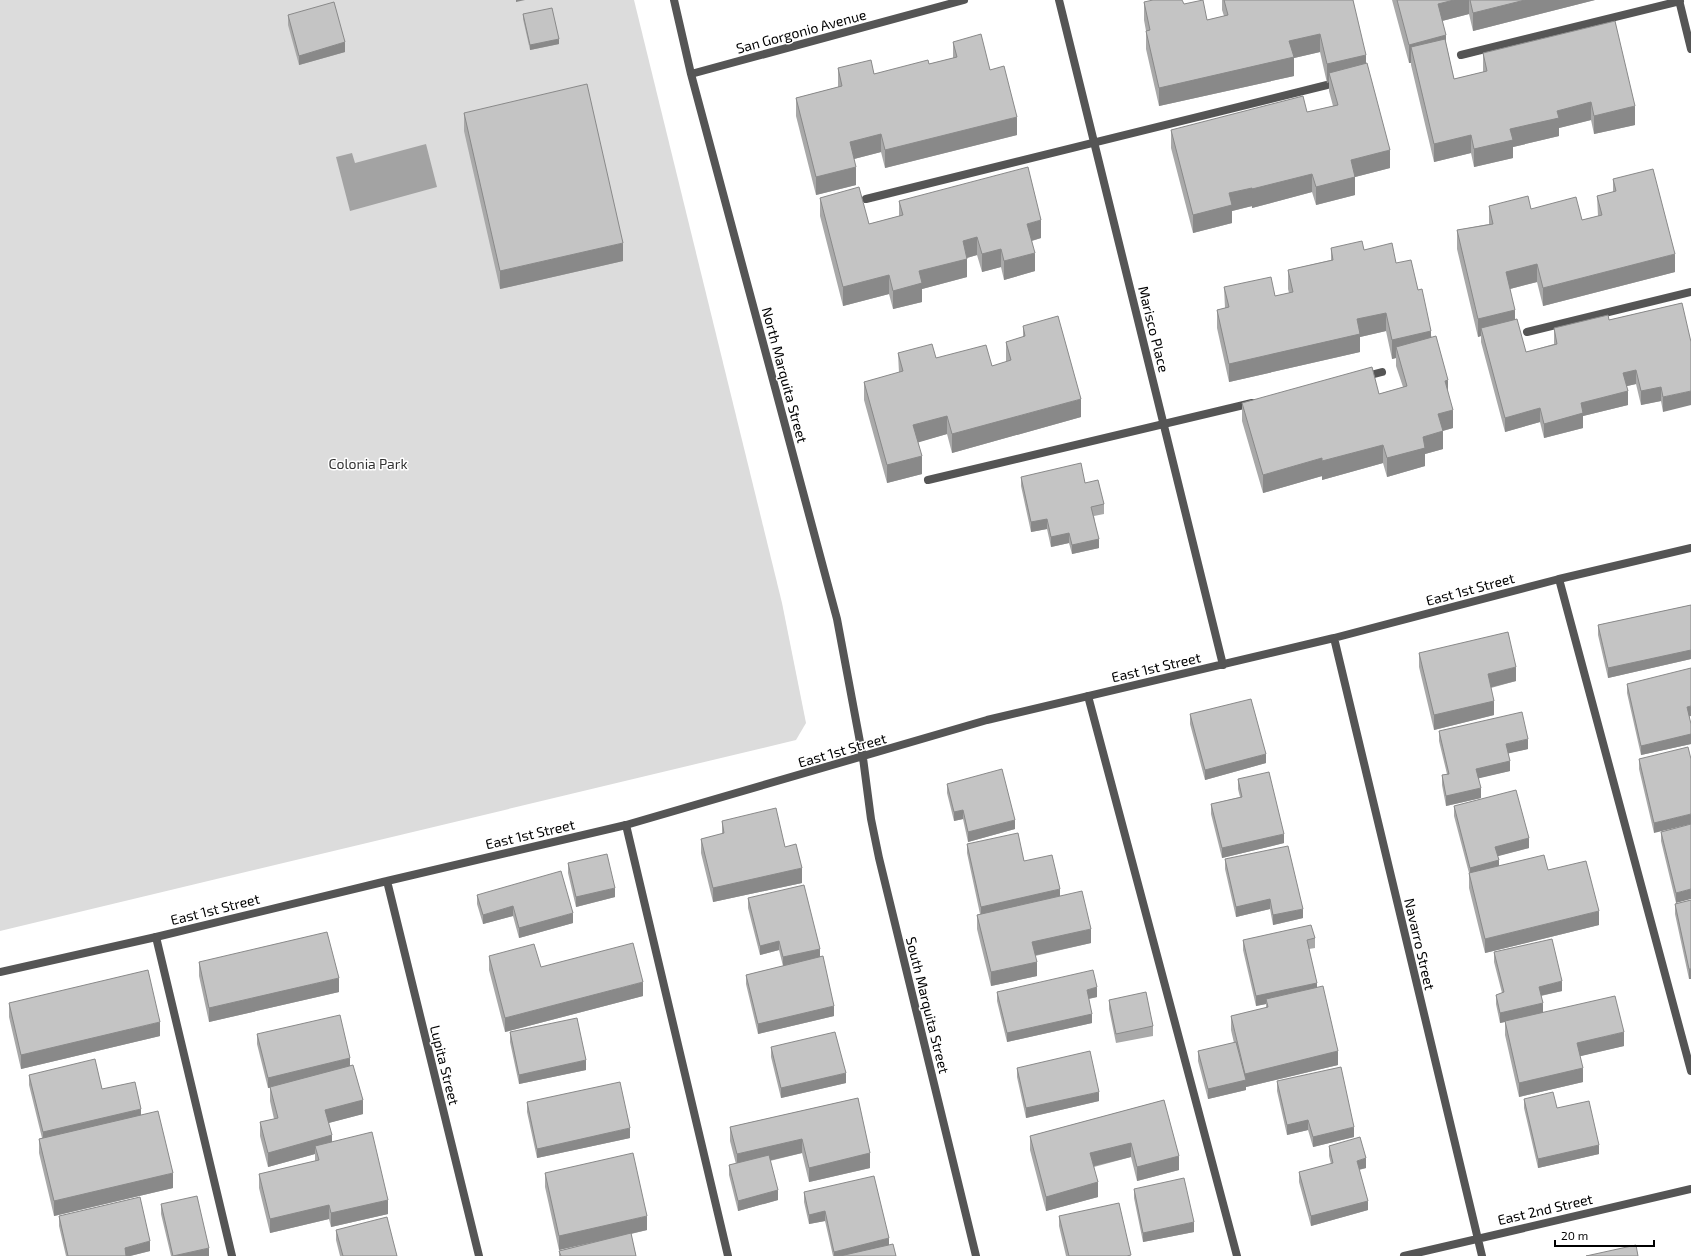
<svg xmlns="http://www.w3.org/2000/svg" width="1691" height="1256" font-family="'Exo 2',sans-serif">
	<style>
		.green { fill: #dcdcdc }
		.water { fill: #a3a3a3 }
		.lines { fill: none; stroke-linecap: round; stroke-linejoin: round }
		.lane { stroke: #555; stroke-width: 8 }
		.street { stroke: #555; stroke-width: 8 }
		.wall { fill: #a9a9a9 }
		.shaded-wall { fill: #898989 }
		.building { fill: #c4c4c4; stroke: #898989 }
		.labels { text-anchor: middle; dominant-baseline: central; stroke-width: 3; stroke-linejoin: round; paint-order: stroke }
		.street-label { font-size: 14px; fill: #000; stroke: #fff }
		.park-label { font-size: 14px; fill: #333; stroke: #fff }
	</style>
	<rect width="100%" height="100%" fill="#fff"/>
	<!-- green -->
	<path class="green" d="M0,0H634L782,603L806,723L796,740L0,931Z"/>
	<!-- water -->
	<path class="water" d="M426,144L437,187L350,211L336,157L352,153L355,163Z"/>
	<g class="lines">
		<!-- lane -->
		<path class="lane" d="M1679,0L1691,49
			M1461,55L1680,1
			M866,199L1327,85
			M1527,332L1691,292
			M1363,377L1382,372
			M928,480L1252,403
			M1559,579L1691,1071
			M1088,696L1237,1256
			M626,825L728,1256
			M156,937L232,1256"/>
		<!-- street -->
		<path class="street" d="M674,0L691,74L837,619L863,758L871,819L879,858L976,1256
			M1059,0L1223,665
			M691,74L964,0
			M1334,638L1482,1256
			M387,881L479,1256
			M0,972L156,937L387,881L626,825L987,720L1334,638L1559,579L1691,548
			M1404,1256L1691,1189"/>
	</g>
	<!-- wall -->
	<path class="wall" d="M1222,0H1353L1366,64L1390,168L1355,177V195L1316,205L1312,192L1252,208V206L1232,211V223L1193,233L1171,148V130L1307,112L1333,106L1329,91V82L1327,83L1320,52L1294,58V76L1159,106L1146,49V31L1144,20V2L1207,20L1224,16L1222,10Z
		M1392,0H1595L1473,31L1469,14L1442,21L1446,43L1454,79L1483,72V53L1615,21L1635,125L1594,134L1591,120L1559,128V136L1513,147V158L1474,167L1471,153L1434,162L1411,65V63H1409Z
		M523,14L559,44L530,50L523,19Z
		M288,15L345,52L299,65L288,25Z
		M953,42L990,70L1017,135L885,168L881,152L854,159L856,185L816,195L796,116V98L838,87V68L874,74L929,64L953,58Z
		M464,113L623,261L500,289L464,131Z
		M1613,179L1675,272L1543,306L1537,282L1510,289L1515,320L1526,352L1554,344V328L1609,320L1682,303L1663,412L1661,401L1641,405L1636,384L1627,386L1628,405L1583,416V428L1544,438L1540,422L1505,432L1481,342V336L1478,337L1457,249V230L1489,224V206L1531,209L1582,220L1598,216L1597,196L1613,192Z
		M820,198L869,224L899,216V201L1041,238L1032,241L1035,271L1004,280L1001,267L982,272L977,255L967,258V277L922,289V302L893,309L889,294L843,306L820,216Z
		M1331,248L1364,250L1396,263L1418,290L1448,394L1453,428L1443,431V449L1425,454V466L1387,477L1383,463L1322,480V476L1263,493L1242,421V403L1379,394L1403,387L1396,366V358L1392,359L1386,331L1360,337V352L1229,382L1217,328V310L1225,308L1224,287L1275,296L1289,293L1288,289V270L1331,260Z
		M1023,326L1081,417L952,453L947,434L918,442L922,474L887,483L864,400V382L899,373L898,353L992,366L1006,362V342L1023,337Z
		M1021,477L1085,483L1104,504V514L1094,516L1099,548L1072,554L1069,543L1051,547L1047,529L1031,532L1021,486Z
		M1691,605V659L1608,678L1598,635V625Z
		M1419,653L1516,681L1491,688L1494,715L1434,730L1419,667Z
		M1627,684L1689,716L1691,724V744L1641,755L1627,693Z
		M1190,714L1266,763L1205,780L1190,724Z
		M1439,731L1528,749L1508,753L1510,771L1478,778L1481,798L1446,806L1442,785V775L1447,774L1439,741Z
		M1639,759H1691L1654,833L1639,769Z
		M1238,779L1284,843L1222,858L1211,814V804L1240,797L1238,789Z
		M947,784L1015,829L968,842L963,819L954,821L947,793Z
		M1454,806L1529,848L1497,856L1499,866L1548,870L1599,925L1485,953L1469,888V873L1454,816Z
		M722,821L785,847L802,883L713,902L701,853V839L722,834Z
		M1691,824L1676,903L1661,841V832Z
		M967,844L1024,861L1060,896L1091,943L1035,956L1037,976L991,986L977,929V915L980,914L967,853Z
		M1225,859L1303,918L1273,925L1270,909L1236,917L1225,869Z
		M568,863L615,897L576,907L568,873Z
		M477,895L573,923L519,938L513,916L483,924L477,904Z
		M748,898L820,957L834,1016L758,1034L746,984V975L783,966L779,950L760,955L748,908Z
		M1691,900V979H1689L1675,914V904Z
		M1315,938V948L1309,949L1317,987L1338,1065L1246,1087V1090L1208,1099L1198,1061V1051L1234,1043L1231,1030V1016L1266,1008V1004L1256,1006L1243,950V940Z
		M1494,952L1562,991L1541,996L1543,1012L1624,1046L1580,1056L1583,1082L1519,1097L1505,1035V1022L1500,1023L1496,1004V995L1502,993L1494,962Z
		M489,956L643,996L505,1032L489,970Z
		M199,962L339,992L209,1022L199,976Z
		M997,992L1097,997L1089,999L1092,1023L1007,1042L997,1001Z
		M1109,1000L1153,1026V1036L1116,1043L1109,1009Z
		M9,1003L160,1036L21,1069L9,1017Z
		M510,1032L586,1070L519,1084L510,1042Z
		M257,1034L350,1066L363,1114L328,1123L332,1142L388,1214L331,1227L329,1219L270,1233L259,1188V1174L315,1161V1154L268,1167L260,1136V1122L274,1119L270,1101V1088H268L257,1044Z
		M771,1047L846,1083L781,1098L771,1057Z
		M1017,1068L1099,1101L1026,1118L1017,1077Z
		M29,1075L102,1089L141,1115L173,1188L54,1216L39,1153V1139L42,1138L29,1085Z
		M1277,1081L1354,1137L1313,1147L1308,1130L1287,1135L1277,1091Z
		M858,1098L870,1168L809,1182L802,1153L770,1161L778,1200L738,1211L729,1175V1165L736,1164L730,1141V1127Z
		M1524,1099L1557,1108L1599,1154L1538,1168L1524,1108Z
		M1164,1100L1179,1170L1137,1181L1131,1157L1094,1167L1098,1197L1046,1211L1030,1150V1136Z
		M527,1102L630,1138L537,1158L527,1112Z
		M1329,1146L1366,1168L1359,1170L1368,1210L1311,1226L1299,1182V1172L1331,1164L1329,1156Z
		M545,1173L647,1230L631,1234L636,1256H559V1251L601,1240L559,1250L545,1187Z
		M1134,1189L1194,1232L1143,1242L1134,1198Z
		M804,1192L889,1245L896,1256H833L825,1221L809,1224L804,1202Z
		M161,1204L209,1256H171L161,1214Z
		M59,1216L150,1251L130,1256H66L59,1226Z
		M1059,1216L1131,1256H1066L1059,1226Z
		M336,1230L397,1256H340L336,1240Z"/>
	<!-- shaded-wall -->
	<path class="shaded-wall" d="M516,0H525L516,2Z
		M1454,0H1469V14L1438,22V4Z
		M1525,0H1595L1473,31V13Z
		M1320,34V52L1294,58V76L1159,106V88L1289,41Z
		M1446,35V54L1411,47V63H1409V45Z
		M559,39V44L530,50V45Z
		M345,42V52L299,65V56Z
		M1366,55V73H1329V82L1327,83V64Z
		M1591,102V120L1559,128V136L1513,147V158L1474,167V149L1510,129L1557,111Z
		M1635,106V125L1594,134V116Z
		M1017,117V135L885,168V150Z
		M881,134V152L850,160V142Z
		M1471,135V153L1434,162V144Z
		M1390,150V168L1355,177V195L1316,205V187L1351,160Z
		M856,167V185L816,195V177Z
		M1312,174V192L1252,208V189Z
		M1252,188V206L1232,211V223L1193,233V215L1229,193Z
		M1041,220V238L1027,242V224Z
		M977,237V255L963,259V241Z
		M623,243V261L500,289V271Z
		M1001,249V267L982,272V254Z
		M1035,253V271L1004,280V261Z
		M1675,254V272L1543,306V288Z
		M967,259V277L922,289V302L893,309V291L919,271Z
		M1537,264V282L1506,290V272Z
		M889,275V294L843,306V287Z
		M1515,310V328H1481V336L1478,337V319Z
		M1386,313V331L1360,337V352L1229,382V364L1357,319Z
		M1431,331V350L1396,347V358L1392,359V340Z
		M1636,370V384L1623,387V373Z
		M1448,380V398L1445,381Z
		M1661,387V401L1641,405V391Z
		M1628,391V405L1583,416V428L1544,438V424L1581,403Z
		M1691,391V405L1663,412V397Z
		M1081,399V417L952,453V434Z
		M1540,408V422L1505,432V418Z
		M1453,410V428L1438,432V414Z
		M947,416V434L913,444V425Z
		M1443,431V449L1425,454V466L1387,477V458L1423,437Z
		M1383,445V463L1322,480V461Z
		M922,456V474L887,483V465Z
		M1322,458V476L1263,493V475Z
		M1047,519V529L1031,532V522Z
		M1069,533V543L1051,547V537Z
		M1099,539V548L1072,554V545Z
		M1691,650V659L1608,678V668Z
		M1516,667V681L1488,688V674Z
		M1494,701V715L1434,730V715Z
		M1691,706V716L1687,717V707Z
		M1691,734V744L1641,755V746Z
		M1528,739V749L1506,754V744Z
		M1266,754V763L1205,780V770Z
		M1510,761V771L1476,779V769Z
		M1481,788V798L1446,806V796Z
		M963,810V819L954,821V812Z
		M1691,814V824L1654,833V823Z
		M1015,820V829L968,842V832Z
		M1284,834V843L1222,858V848Z
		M1529,838V848L1495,857V847Z
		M1499,860V870L1470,878V868Z
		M802,868V883L713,902V888Z
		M615,888V897L576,907V897Z
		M1060,889V899L981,917V907Z
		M1691,889V899L1676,903V893Z
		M1270,899V909L1236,917V907Z
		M513,906V916L483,924V915Z
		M1303,909V918L1273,925V915Z
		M1599,911V925L1485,953V939Z
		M573,913V923L519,938V928Z
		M1091,929V943L1032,956V942Z
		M779,941V950L760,955V946Z
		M820,949V958L783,967V957Z
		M1037,962V976L991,986V972Z
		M1689,969H1691V979H1689Z
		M339,978V992L209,1022V1008Z
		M1562,981V991L1539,996V987Z
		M643,982V996L505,1032V1018Z
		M1317,983V992L1266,999V1004L1256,1006V996Z
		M1097,987V997L1087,999V990Z
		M1543,1003V1013L1500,1023V1013Z
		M834,1006V1016L758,1034V1024Z
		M1092,1014V1023L1007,1042V1033Z
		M160,1022V1036L21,1069V1055Z
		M1624,1032V1046L1577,1057V1043Z
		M1338,1051V1065L1246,1087V1090L1208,1099V1089L1245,1080V1074Z
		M350,1058V1068L268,1088V1078Z
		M586,1060V1070L519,1084V1075Z
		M1583,1068V1082L1519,1097V1083Z
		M846,1073V1083L781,1098V1088Z
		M1099,1092V1101L1026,1118V1108Z
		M363,1100V1114L325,1124V1110Z
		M141,1109V1118L43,1141V1132Z
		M1308,1120V1130L1287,1135V1125Z
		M1354,1127V1137L1313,1147V1137Z
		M630,1128V1138L537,1158V1149Z
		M332,1135V1150L315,1146V1154L268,1167V1153Z
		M802,1139V1153L737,1168V1154Z
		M1131,1143V1157L1090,1167V1153Z
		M1599,1145V1154L1538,1168V1159Z
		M870,1153V1168L809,1182V1168Z
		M1179,1156V1170L1137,1181V1167Z
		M1366,1158V1168L1357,1170V1161Z
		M173,1173V1188L54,1216V1201Z
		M1098,1182V1197L1046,1211V1197Z
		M778,1190V1200L738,1211V1201Z
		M388,1200V1214L331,1227V1213Z
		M1368,1201V1210L1311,1226V1216Z
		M329,1205V1219L270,1233V1219Z
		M825,1211V1221L809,1224V1215Z
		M647,1216V1230L559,1250V1236Z
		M1194,1222V1232L1143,1242V1233Z
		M889,1238V1248L856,1256H834V1252Z
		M150,1241V1251L130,1256H125V1248Z
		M209,1248V1256H173Z"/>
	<!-- building -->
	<path class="building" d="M1153,0H1182L1184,4L1203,0L1207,20L1228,15L1224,0H1353L1366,55L1327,64L1320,34L1289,41L1294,57L1159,88L1146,31L1150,30L1144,2Z
		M1397,0H1454L1438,4L1446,35L1409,45Z
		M1470,0H1525L1473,13Z
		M334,2L345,42L299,56L288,15Z
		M552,8L559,39L530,45L523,14Z
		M1615,21L1635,106L1594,116L1591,102L1557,111L1559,118L1510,129L1513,140L1474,149L1471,135L1434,144L1411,47L1445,39L1454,79L1487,71L1483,53Z
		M981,34L990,70L1004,66L1017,117L885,150L881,134L850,142L856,167L816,177L796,98L842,86L838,68L871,60L874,74L928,60L929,64L957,57L953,42Z
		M1367,63L1390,150L1351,160L1355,177L1316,187L1312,174L1252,189V188L1229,193L1232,205L1193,215L1171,130L1303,96L1307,112L1338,105L1329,73Z
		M587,84L623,243L500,271L464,113Z
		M1028,167L1041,220L1027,224L1035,253L1004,261L1001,249L982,254L977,237L963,241L967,259L919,271L922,283L893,291L889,275L843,287L820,198L859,187L869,224L903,215L899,201Z
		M1653,169L1675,254L1543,288L1537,264L1506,272L1515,310L1478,319L1457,230L1493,224L1489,206L1528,196L1531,209L1576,197L1582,220L1602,215L1597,196L1616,191L1613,179Z
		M1362,241L1364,250L1392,243L1396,263L1411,260L1418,290L1422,289L1431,331L1392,340L1386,313L1357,319L1360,334L1229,364L1217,310L1229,307L1224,287L1271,277L1275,296L1293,292L1288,270L1333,260L1331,248Z
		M1682,303L1691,342V391L1663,397L1661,387L1641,391L1636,370L1623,373L1628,391L1581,403L1583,413L1544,424L1540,408L1505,418L1481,328L1517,319L1526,352L1557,344L1554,328L1608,315L1609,320Z
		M1058,316L1081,399L952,434L947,416L913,425L922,456L887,465L864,382L903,371L898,353L932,344L936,358L986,345L992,366L1011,360L1006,342L1025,336L1023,326Z
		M1436,336L1448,380L1445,381L1453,410L1438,414L1443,431L1423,437L1425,448L1387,458L1383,445L1322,461V458L1263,475L1242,403L1372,367L1379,394L1407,386L1396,347Z
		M1081,463L1085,483L1098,480L1104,504L1091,507L1099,539L1072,545L1069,533L1051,537L1047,519L1031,522L1021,477Z
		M1691,605V650L1608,668L1598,625Z
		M1508,632L1516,667L1488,674L1494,701L1434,715L1419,653Z
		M1691,668V706L1687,707L1691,724V734L1641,746L1627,684Z
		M1251,699L1266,754L1205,770L1190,714Z
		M1522,712L1528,739L1506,744L1510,761L1476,769L1481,788L1446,796L1442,775L1449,774L1439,731Z
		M1688,747L1691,759V814L1654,823L1639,759Z
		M1002,769L1015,820L968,832L963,810L954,812L947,784Z
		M1269,772L1284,834L1222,848L1211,804L1242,797L1238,779Z
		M1516,790L1529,838L1495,847L1499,860L1470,868L1454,806Z
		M776,808L785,847L796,844L802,868L713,888L701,839L724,833L722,821Z
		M1691,824V889L1676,893L1661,832Z
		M1018,833L1024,861L1052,855L1060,889L981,907L967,844Z
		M1288,846L1303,909L1273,915L1270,899L1236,907L1225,859Z
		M607,854L615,888L576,897L568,863Z
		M1544,855L1548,870L1586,861L1599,911L1485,939L1469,873Z
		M561,871L573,913L519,928L513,906L483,915L477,895Z
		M804,885L820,949L783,957L779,941L760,946L748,898Z
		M1082,891L1091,929L1032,942L1037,962L991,972L977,915Z
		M1691,900V969H1689L1675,904Z
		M1311,925L1315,938L1307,940L1317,983L1256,996L1243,940Z
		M327,932L339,978L209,1008L199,962Z
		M1552,939L1562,981L1539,987L1543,1003L1500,1013L1496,995L1504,992L1494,952Z
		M633,943L643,982L505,1018L489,956L534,944L541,967Z
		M823,956L834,1006L758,1024L746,975Z
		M148,970L160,1022L21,1055L9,1003Z
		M1093,970L1097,987L1087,990L1092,1014L1007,1033L997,992Z
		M1323,986L1338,1051L1245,1074L1231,1016L1268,1007L1266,999Z
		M1146,992L1153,1026L1116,1034L1109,1000Z
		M1615,996L1624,1032L1577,1043L1583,1068L1519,1083L1505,1021Z
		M340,1015L350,1058L268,1078L257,1034Z
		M577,1018L586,1060L519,1075L510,1032Z
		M835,1032L846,1073L781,1088L771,1047Z
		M1236,1042L1246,1080L1208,1089L1198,1051Z
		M1090,1051L1099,1092L1026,1108L1017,1068Z
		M95,1059L102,1089L135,1082L141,1109L43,1132L29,1075Z
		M353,1065L363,1100L325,1110L332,1135L268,1153L260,1122L278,1118L270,1087Z
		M1341,1067L1354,1127L1313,1137L1308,1120L1287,1125L1277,1081Z
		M620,1082L630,1128L537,1149L527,1102Z
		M1553,1092L1557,1108L1589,1101L1599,1145L1538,1159L1524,1099Z
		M858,1098L870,1153L809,1168L802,1139L737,1154L730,1127Z
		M1164,1100L1179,1156L1137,1167L1131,1143L1090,1153L1098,1182L1046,1197L1030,1136Z
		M158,1111L173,1173L54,1201L39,1139Z
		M372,1132L388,1200L331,1213L329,1205L270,1219L259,1174L319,1160L315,1146Z
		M1360,1137L1366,1158L1357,1161L1368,1201L1311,1216L1299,1172L1333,1163L1329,1146Z
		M633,1153L647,1216L559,1236L545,1173Z
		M769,1155L778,1190L738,1201L729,1165Z
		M874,1176L889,1238L834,1252L825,1211L809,1215L804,1192Z
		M1184,1178L1194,1222L1143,1233L1134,1189Z
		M197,1196L209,1248L173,1256L161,1204Z
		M140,1197L150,1241L125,1248L126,1256H68L59,1216Z
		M1119,1203L1131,1255L1127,1256H1069L1059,1216Z
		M387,1217L397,1256H343L336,1230Z
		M631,1233L636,1256H561L559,1251Z
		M893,1244L896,1256H840Z
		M1636,1245L1638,1256H1586Z"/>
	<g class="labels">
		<!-- street labels -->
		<g class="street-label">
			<text transform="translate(801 31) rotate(-15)">San Gorgonio Avenue</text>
			<text transform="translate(1154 329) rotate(76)">Marisco Place</text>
			<text transform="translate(785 375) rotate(75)">North Marquita Street</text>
			<text transform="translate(1470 589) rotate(-15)">East 1st Street</text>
			<text transform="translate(1156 667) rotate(-13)">East 1st Street</text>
			<text transform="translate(842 750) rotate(-16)">East 1st Street</text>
			<text transform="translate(530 834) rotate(-13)">East 1st Street</text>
			<text transform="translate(215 909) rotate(-14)">East 1st Street</text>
			<text transform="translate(1420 944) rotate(77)">Navarro Street</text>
			<text transform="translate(928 1005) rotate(76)">South Marquita Street</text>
			<text transform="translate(445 1065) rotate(76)">Lupita Street</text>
			<text transform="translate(1545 1209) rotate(-13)">East 2nd Street</text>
		</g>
		<!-- park labels -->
		<g class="park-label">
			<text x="368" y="463">Colonia Park</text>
		</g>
	</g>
	<!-- scale -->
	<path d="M1555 1240v6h99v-6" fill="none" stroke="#000000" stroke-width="2"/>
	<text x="1561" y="1240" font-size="12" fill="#000000" stroke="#ffffff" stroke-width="3" paint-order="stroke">20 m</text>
</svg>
